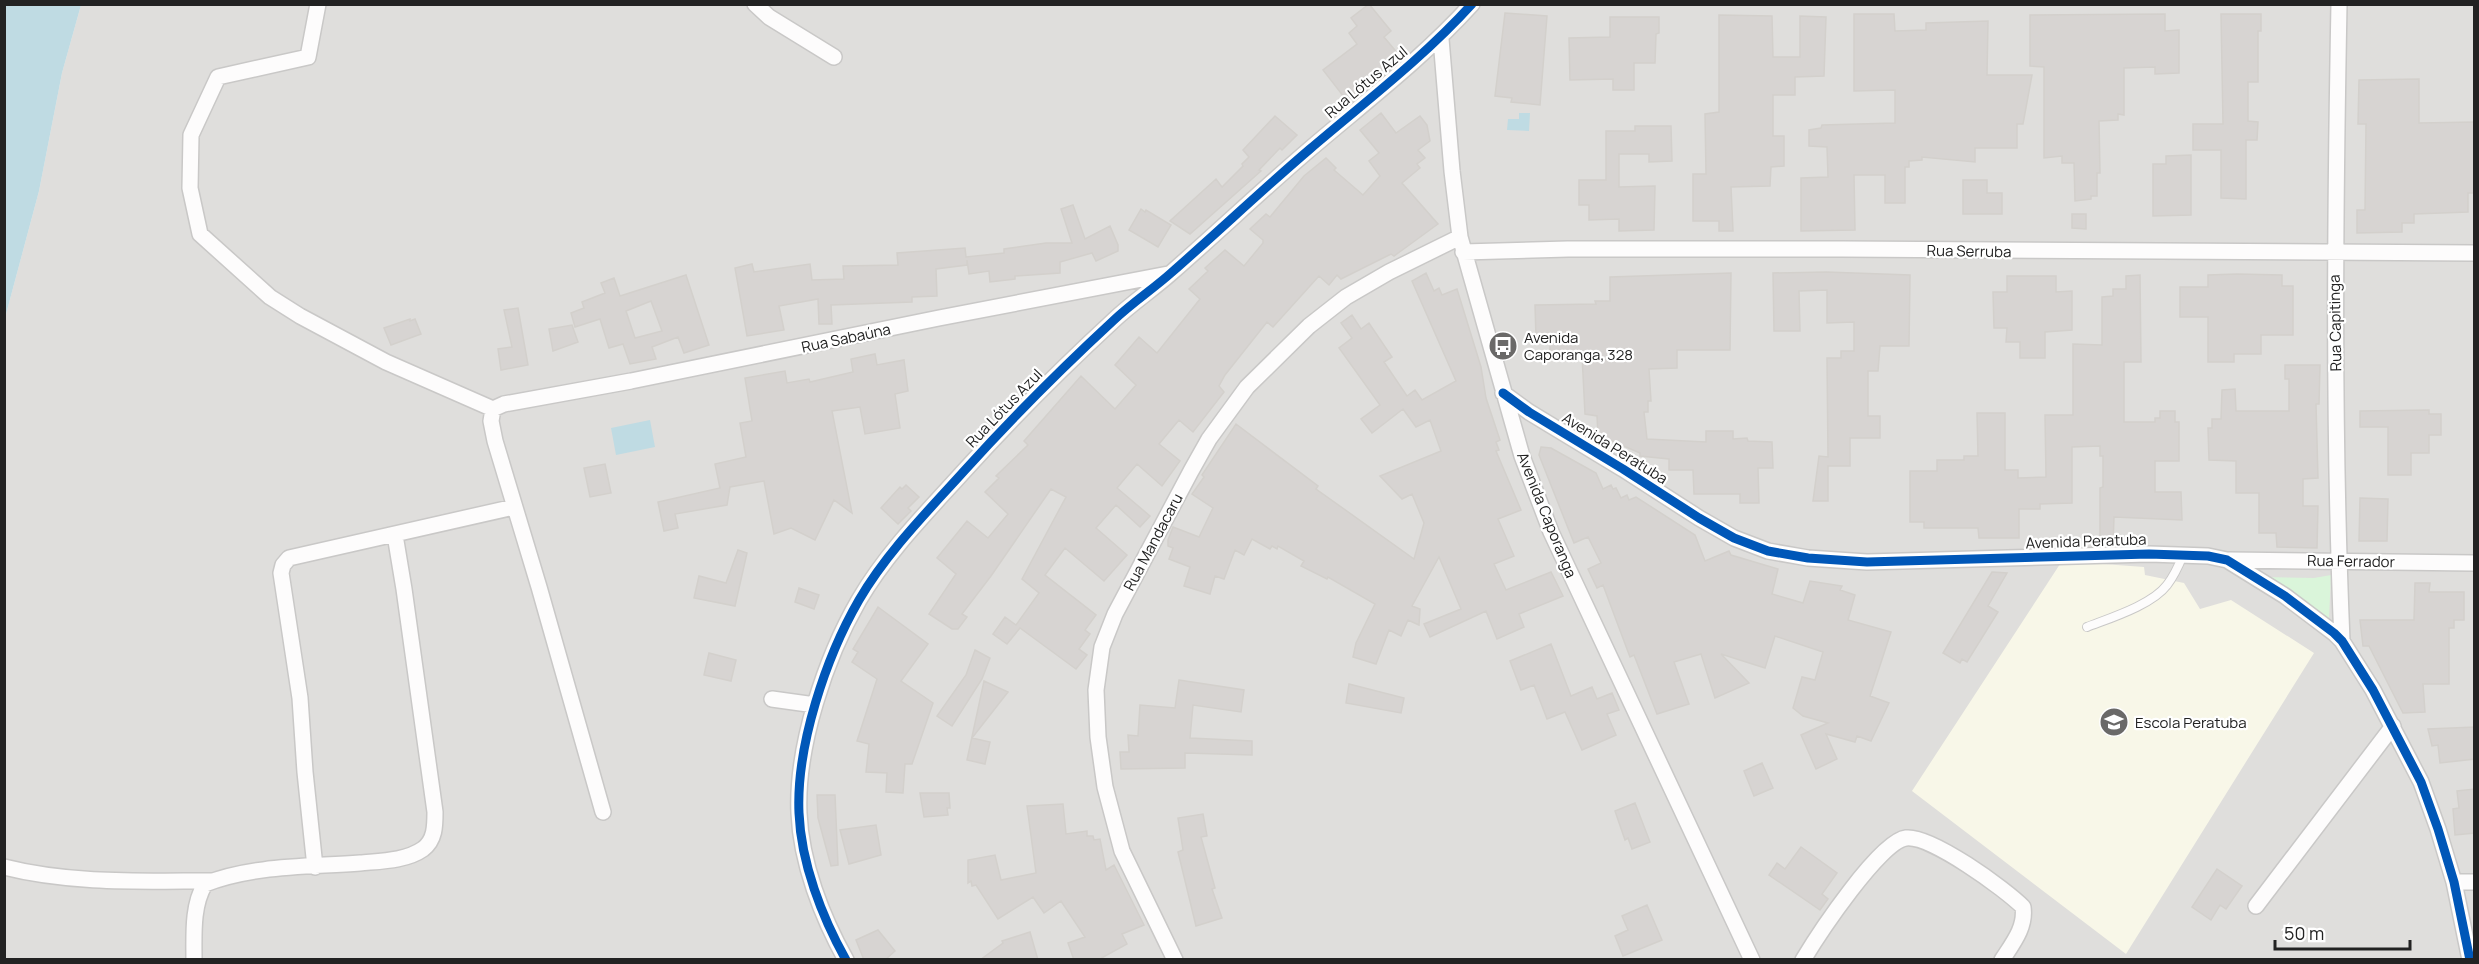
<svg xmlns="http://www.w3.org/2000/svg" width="2479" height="964" font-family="Manrope,sans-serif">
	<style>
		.residential { fill: #dfdedc }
		.education { fill: #f8f7e8 }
		.park { fill: #daf5da }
		.water { fill: #bfdbe3 }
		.building { fill: #d7d4d2; stroke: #d3d0cc; stroke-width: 1.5; fill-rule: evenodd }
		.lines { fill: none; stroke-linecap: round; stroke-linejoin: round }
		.service-casing { stroke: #c9c8c7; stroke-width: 10 }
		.minor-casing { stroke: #c9c8c7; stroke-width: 18 }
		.service { stroke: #fdfcfc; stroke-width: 8 }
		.minor { stroke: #fdfcfc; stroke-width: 15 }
		.cycleway-casing { stroke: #fff; stroke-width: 13 }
		.cycleway { stroke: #0057b8; stroke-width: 9 }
		.labels { text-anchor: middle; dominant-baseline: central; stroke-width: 4.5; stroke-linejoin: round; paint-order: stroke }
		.street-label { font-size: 15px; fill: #222; stroke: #fff }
		.poi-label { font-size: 15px; fill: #222; stroke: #fff; text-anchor: start }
	</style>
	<rect width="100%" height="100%" fill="#f0eeeb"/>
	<!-- residential -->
	<path class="residential" d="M81,5H2474V959L5,960V318L39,191L62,73Z"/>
	<!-- education -->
	<path class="education" d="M2062,561L2144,567L2145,575L2184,583L2200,609L2231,600L2314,653L2126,954L1912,791Z"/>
	<!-- park -->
	<path class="park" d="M2331,575L2329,618L2261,577L2314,578Z"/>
	<!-- water -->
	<path class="water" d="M5,4L81,5L62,73L39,191L5,318Z
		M1519,113H1530L1529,131L1507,130L1508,119H1519Z
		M650,420L655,447L616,455L611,428Z"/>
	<!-- building -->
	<path class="building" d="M1369,4L1391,31L1384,37L1399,55L1347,101L1323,70L1357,44L1349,33L1357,26L1351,18Z
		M1505,13L1547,16L1540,105L1511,102L1512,98L1495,96Z
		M1854,14H1894L1895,31L1926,30V23L1988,21L1987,75H2032L2023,124H2017V148H1975V162L1922,157V160L1909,161V167H1905V203H1885V175H1854L1855,230L1801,231V178L1828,177L1827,147L1809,146V130L1821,128L1822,125L1895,123V90L1854,91Z
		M2165,14V31L2179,30V73L2155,74V67L2124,68V115L2118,114V120L2099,121L2100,173H2097V196H2091V199L2075,201L2074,163H2062V156L2044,158V67L2030,66V15Z
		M2221,14H2261V31H2258V82H2248V121L2258,122L2257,140H2246V199L2221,198V150H2193V124H2223Z
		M1719,15L1772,16L1773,57H1800V16L1826,17L1824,76L1795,77V95H1773V136H1784V166L1771,167L1770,186L1731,187L1733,231H1719V221H1693V174H1706L1705,114L1719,112Z
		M1610,17H1659V33L1656,34L1655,63H1634V90H1613V79L1570,80L1569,38L1610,37Z
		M2419,79V123L2475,122V193H2468V212L2414,214V223H2402V232L2357,233V210H2365L2366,124H2358L2359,80Z
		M1381,113L1396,133L1420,116L1427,125L1430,141L1418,150L1425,158L1417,164L1420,168L1402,183L1438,224L1394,256L1391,254L1341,279L1337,275L1329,285L1319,276L1273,327L1267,322L1225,375L1219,386L1224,392L1193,432L1179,420L1159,444L1180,461L1162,486L1137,464L1117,488L1150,516L1140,527L1116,505L1096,528L1127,555L1104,581L1065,548L1045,575L1096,615L1085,630L1090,634L1079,649L1087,655L1076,669L1020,628L1007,644L993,634L1005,617L1016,625L1039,593L1022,579L1066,497L1051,489L991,576L962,614L967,617L958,629H952L929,614L956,574L937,558L967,521L988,538L1008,514L985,492L999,478L996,476L1028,445L1024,441L1081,376L1115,409L1136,385L1115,365L1139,337L1157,353L1200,299L1189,289L1208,271L1205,268L1225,250L1244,266L1263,243V240L1250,229L1266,214L1270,217L1304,176L1326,158L1336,168L1334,170L1363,195L1380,176L1369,161L1379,153L1360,130Z
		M1275,116L1297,135L1282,150L1280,148L1259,170L1261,171L1190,234L1170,221L1216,179L1222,187L1243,166L1242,164L1249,157L1243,150Z
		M1635,126H1671L1672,161L1649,162V154H1619V187L1655,186L1654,230L1619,231V219L1589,220V205H1579V180H1606V131H1635Z
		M2191,155V215L2153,216V164H2166V156Z
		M1963,180H1987V193H2002V214H1963Z
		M1073,205L1085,239L1110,226L1118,245V251L1096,261L1092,253L1060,262V273L1015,276V279L990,282L989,271L969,274L967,260V265L936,269L937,296L912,297V302L831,305L832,324H819L818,299L779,306L784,330L747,336L735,268L752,264L754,272L810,264L812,280L844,279L843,266L898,265L897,253L965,248L966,257L1004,253V249L1046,243H1072L1061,209Z
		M1141,209L1145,212L1146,210L1171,225L1158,247L1129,230Z
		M2072,214H2086V229L2072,228Z
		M1826,272L1910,275L1909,346H1880L1878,371H1868V416H1880V438H1850V466H1828V501H1813L1819,456L1828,457L1827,358H1841V351H1854V322L1827,323V290L1799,291L1800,331H1774L1773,273Z
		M1426,273L1434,291L1439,288L1442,295L1457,289L1481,367L1486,398L1500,440L1496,442L1499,450L1496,451L1521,510L1498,519L1514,556L1494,564L1506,590L1551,572L1563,596L1519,614L1524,627L1497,639L1486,611L1430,637L1424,624L1461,609L1439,557L1412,606L1420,609L1419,625L1408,620L1401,636L1389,630L1376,664L1353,657L1356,643L1375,604L1328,577L1327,579L1301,566L1304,561L1278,546L1277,549L1272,546L1270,549L1252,539L1244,555L1235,550L1224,579L1215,576L1210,594L1184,586L1190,567L1169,559L1173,548L1168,546V540L1173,527L1199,537L1213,508L1192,494L1204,477L1202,475L1236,424L1318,486L1316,489L1414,559L1424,523L1412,494L1402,499L1380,476L1441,451L1430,420L1416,427L1403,409L1372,433L1361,419L1380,405L1339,348L1352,338L1341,323L1352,315L1361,329L1369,323L1392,357L1384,362L1407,396L1415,390L1422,400L1456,381L1412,281Z
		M1731,273L1730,350H1677V368L1649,369L1651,401H1648V412H1644L1647,439L1706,442V431H1733V439L1747,438L1748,441L1772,442L1773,468H1758L1759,503H1740V494H1694L1693,470H1669V459L1640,456V453L1598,435L1597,416L1585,414L1582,355H1567V352H1550V336L1536,337L1535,305L1596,304L1595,301H1610V277Z
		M2237,274L2282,275V286H2293V335H2261V354H2234V362H2208V317H2180V287H2208V275Z
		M686,275L709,345L684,353L678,337L652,347L656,359L630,364L623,344L609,348L600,319L575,327L571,313L584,308L582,302L605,293L601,283L614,278L620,296ZM651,301L662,331L635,338L626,311Z
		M2140,275L2141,362H2124V422H2155V418H2160V411H2175V422H2179V461H2155V492H2181L2182,520L2114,517L2113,545H2100V488L2103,487V456H2100V446L2072,447V503L2040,504V509H2019V538H1979L1978,528H1924V522H1910V471H1937V460H1964V456H1978L1977,413H2005V470H2018V478L2046,477L2045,415H2073V344L2102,345V297L2113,296V289H2126V276Z
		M2007,276H2056V292L2072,291V330L2045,332V358H2020V342H2006L2007,328H1994L1993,292H2007Z
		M518,308L528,365L501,370L498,349L512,347L504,310Z
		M410,319V321L415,319L421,334L391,345L384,328Z
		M572,325L578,342L553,351L549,329Z
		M875,354L877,365L904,360L908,391L895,394L900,428L865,434L860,407L832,411L852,513L834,500L815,540L791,528L774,534L764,481L730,487L727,505L675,514L678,528L664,531L658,502L720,488L715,464L746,457L740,423L752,421L745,378L785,371L787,383L809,379L810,382L853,372L851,359Z
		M2285,365H2320L2319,404H2316L2318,478L2303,479V506H2318L2317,548L2277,547L2276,533H2259V493H2236V461L2209,460L2208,428H2212V419H2221L2222,390L2235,389L2236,411H2289V379H2285Z
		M2429,410V414H2441V435H2429V453H2411V475H2388V427H2360V411Z
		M1541,447L1551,448L1596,473L1603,489L1611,485L1613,489L1616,488L1621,498L1627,495L1629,500L1636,497L1695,535L1705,561L1729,551L1731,555L1778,569L1772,594L1803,603L1810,581L1842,586L1840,590L1855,595L1848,620L1891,632L1870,696L1889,703L1871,741L1857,736L1855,742L1826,734L1837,759L1816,769L1801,735L1828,723L1803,716L1793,708L1802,677L1815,680L1823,652L1775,636L1765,668L1721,654L1749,683L1715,698L1701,654L1674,662L1689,704L1657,714L1634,655L1630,657L1603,585L1597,588L1588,569L1601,563L1588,537L1574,543L1539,455Z
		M605,464L611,493L590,497L584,468Z
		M906,485L919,497L908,508L911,511L898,524L881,508L900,487L902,489Z
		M2360,498L2388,499L2387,541H2359Z
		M738,550L747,553L735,606L694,598L699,576L726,583Z
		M1992,572L2007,573L1988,606L1998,612L1967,662L1962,659L1960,663L1943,653Z
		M2415,583H2430L2429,592H2464V620H2454V628H2449V684H2423L2425,712L2403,713L2369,646H2363L2360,620H2414Z
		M799,588L819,595L814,609L795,602Z
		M878,607L928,644L901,681L933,703L912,764H905L903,793L886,792L887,773L866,772L869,744L857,741L877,679L852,662L858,652L853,649Z
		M1551,644L1571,696L1592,687L1597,699L1612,693L1619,710L1607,714L1616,735L1582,750L1565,712L1547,719L1534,685L1521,690L1510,661Z
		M975,650L990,658L982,679L952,726L937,716L966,675Z
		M709,653L736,660L731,681L704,675Z
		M1179,680L1244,690L1241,712L1193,705L1190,738L1252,741V755L1185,753V768L1121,769L1120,752H1129L1128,735L1138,736L1140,705L1175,708Z
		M984,681L1008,692L972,738L990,742L985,764L967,760Z
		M1349,684L1404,698L1401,713L1346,703Z
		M2475,727V759L2440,763L2438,745L2432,746L2428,729Z
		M1762,763L1773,788L1754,796L1744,771Z
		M2475,789V833L2455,835L2453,809L2459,808L2457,791Z
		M920,793H949L950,808H947L948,815L924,817Z
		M817,795H835L838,865L831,866L818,818Z
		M1635,803L1650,842L1632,849L1628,838L1625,840L1615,811Z
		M1063,804L1066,834L1087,831V836H1093L1094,840L1100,839L1106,870L1114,865L1144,925L1122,934L1127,944L1098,960H1074L1068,943L1085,937L1061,901L1044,913L1033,897L998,919L976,885L972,886L971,881L968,883V860L995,855L1001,880L1036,873L1027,806Z
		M1203,814L1207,836L1201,837L1215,888L1212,889L1222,918L1196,926L1178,852L1183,850L1178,818Z
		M876,825L881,855L849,864L840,830Z
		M1801,847L1837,873L1822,894L1828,899L1820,910L1769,875L1777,863L1785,869Z
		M2217,869L2242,886L2226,909L2220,905L2211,920L2192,907Z
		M1647,905L1662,940L1623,956L1615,936L1628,930L1622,916Z
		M878,930L895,951L885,960H864L856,940Z
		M1030,932L1038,960H980L1003,943L1002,941Z"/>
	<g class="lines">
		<!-- service casing -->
		<g class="service-casing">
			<path id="service" d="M2087,627C2110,618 2152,605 2167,585C2174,576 2179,565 2183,555"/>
		</g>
		<!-- minor casing -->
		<g class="minor-casing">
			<path id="minor" d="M318,4L308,57L218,77L191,135L190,188L200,234L270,297L300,316L386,362L493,409
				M755,4L769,17L834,57
				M2339,4C2335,217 2333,429 2342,641
				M1441,39L1452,171L1460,237L1522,456L1551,532L1752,960
				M1463,252L1568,249H1842L2474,253
				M1503,393L1529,412L1623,469L1699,518L1734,538L1768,551L1808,558L1867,562L2149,554L2208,556L2227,560L2285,596L2334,633L2342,641L2373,690L2421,782L2438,829L2454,882L2470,960
				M2229,560L2474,563
				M772,699L815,705
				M603,812L539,587L495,441L491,421L493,409L504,404L631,381L939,318L1168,274
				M4,867C71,884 142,881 211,881
				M315,867L305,772L300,698L281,573L283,565L289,558L514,507
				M2454,882H2474
				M2256,906L2393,726
				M194,960C194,935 192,905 205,884C253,865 309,867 360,863C380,861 406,861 423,849C435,840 435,826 435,812L404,589L395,535
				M846,960C822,917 801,863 799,813C796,746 826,657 859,600C887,552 928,511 965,470C1012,418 1062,368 1114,320C1132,303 1153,289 1171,273C1218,232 1263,189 1310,149C1365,102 1423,58 1472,4
				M1175,960L1122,851L1105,787L1098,737L1096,690L1102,647L1115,614L1191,471L1209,439L1247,387L1309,326L1346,297L1389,272L1460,237
				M1803,960C1818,935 1880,841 1906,838C1931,835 2005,889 2023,907C2026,927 2013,943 2002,960"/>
		</g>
		<!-- service -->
		<use href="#service" class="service"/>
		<!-- minor -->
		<use href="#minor" class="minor"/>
		<!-- cycleway casing -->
		<g class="cycleway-casing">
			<path id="cycleway" d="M1503,393L1529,412L1623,469L1699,518L1734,538L1768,551L1808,558L1867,562L2149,554L2208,556L2227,560L2285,596L2334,633L2342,641L2373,690L2421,782L2438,829L2454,882L2470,960
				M846,960C822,917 801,863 799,813C796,746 826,657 859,600C887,552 928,511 965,470C1012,418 1062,368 1114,320C1132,303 1153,289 1171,273C1218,232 1263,189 1310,149C1365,102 1423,58 1472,4"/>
		</g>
		<!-- cycleway -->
		<use href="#cycleway" class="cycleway"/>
	</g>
	<!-- icons -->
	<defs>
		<g id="bus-disc" transform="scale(1.5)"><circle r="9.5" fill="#6a6968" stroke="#fff"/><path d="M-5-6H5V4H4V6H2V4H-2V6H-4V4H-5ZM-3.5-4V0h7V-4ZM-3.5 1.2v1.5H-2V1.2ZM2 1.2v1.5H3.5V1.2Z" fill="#fff"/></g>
		<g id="school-disc" transform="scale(1.5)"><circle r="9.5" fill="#6a6968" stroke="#fff"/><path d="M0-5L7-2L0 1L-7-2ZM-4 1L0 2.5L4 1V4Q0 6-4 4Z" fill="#fff"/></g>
	</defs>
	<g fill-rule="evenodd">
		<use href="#bus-disc" x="1503" y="346"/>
		<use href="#school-disc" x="2114" y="722"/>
	</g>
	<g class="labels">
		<!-- street labels -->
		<g class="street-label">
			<text transform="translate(1366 82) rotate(-40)">Rua Lótus Azul</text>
			<text transform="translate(1969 251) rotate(1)">Rua Serruba</text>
			<text transform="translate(2335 323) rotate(-91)">Rua Capitinga</text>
			<text transform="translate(846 338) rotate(-12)">Rua Sabaúna</text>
			<text transform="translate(1004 408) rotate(-46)">Rua Lótus Azul</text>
			<text transform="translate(1615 448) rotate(32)">Avenida Peratuba</text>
			<text transform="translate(1547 515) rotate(68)">Avenida Caporanga</text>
			<text transform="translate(2086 541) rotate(-2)">Avenida Peratuba</text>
			<text transform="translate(1153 542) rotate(-62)">Rua Mandacaru</text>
			<text transform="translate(2351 561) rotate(1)">Rua Ferrador</text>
		</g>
		<!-- poi labels -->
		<g class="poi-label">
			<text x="1524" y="337">Avenida<tspan x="1524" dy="17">Caporanga, 328</tspan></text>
			<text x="2135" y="722">Escola Peratuba</text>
		</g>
	</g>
	<!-- border -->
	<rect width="2479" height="964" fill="none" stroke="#222222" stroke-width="12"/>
	<!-- scale -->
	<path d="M2275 940v9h135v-9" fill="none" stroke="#222222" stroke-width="3"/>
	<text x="2284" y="940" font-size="18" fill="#222222" stroke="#ffffff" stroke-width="4.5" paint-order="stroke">50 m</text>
</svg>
